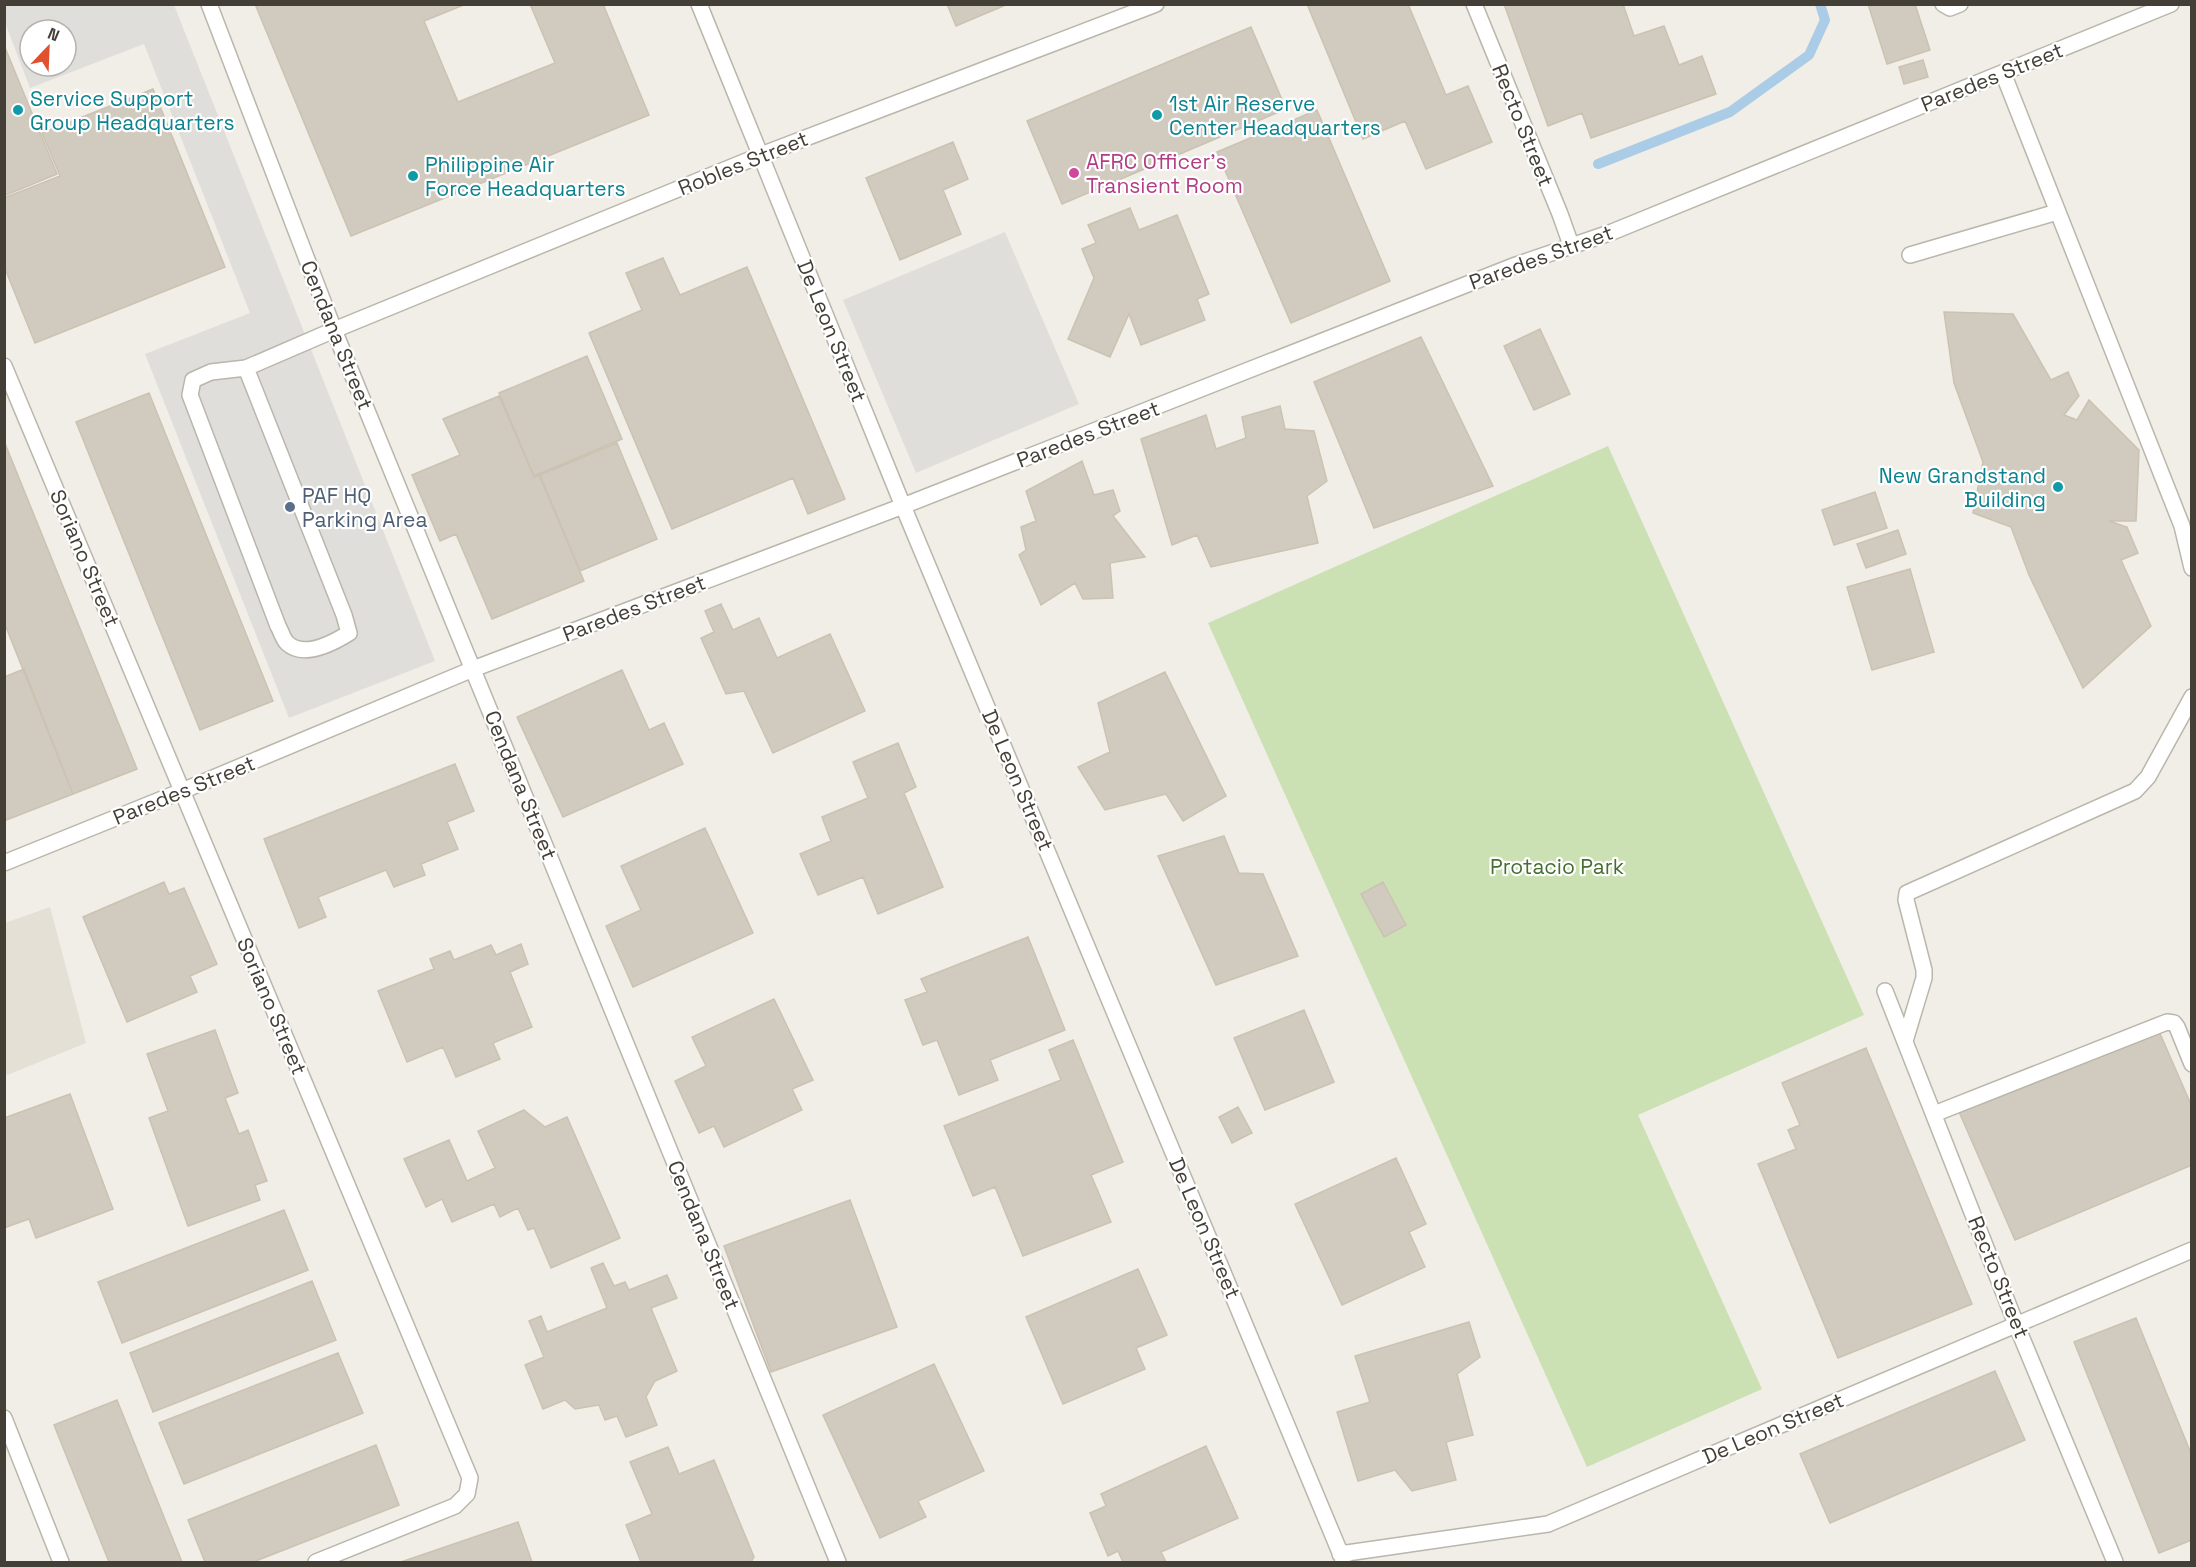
<svg xmlns="http://www.w3.org/2000/svg" width="2196" height="1567" font-family="'Space Grotesk',sans-serif">
	<style>
		.residential { fill: #e4e0d6 }
		.green { fill: #cbe1b4 }
		.parking { fill: #e0dedb; fill-rule: evenodd }
		.lines { fill: none; stroke-linecap: round; stroke-linejoin: round }
		.stream { stroke: #aacce7; stroke-width: 10 }
		.building { fill: #d1cabe; stroke: #cbc2b2; stroke-width: 1.5 }
		.lane-casing { stroke: #bbb6ab; stroke-width: 18 }
		.lane { stroke: #fff; stroke-width: 15 }
		.culture-dot { fill: #0f9aa8; stroke: #fff; stroke-width: 2 }
		.hotel-dot { fill: #d1479c; stroke: #fff; stroke-width: 2 }
		.service-dot { fill: #5c6f8a; stroke: #fff; stroke-width: 2 }
		.labels { text-anchor: middle; dominant-baseline: central; stroke-width: 4.5; stroke-linejoin: round; paint-order: stroke }
		.street-label { font-size: 21px; fill: #433f37; stroke: #fff }
		.culture-label { font-size: 21px; fill: #0d838f; stroke: #fff; text-anchor: start }
		.hotel-label { font-size: 21px; fill: #b23c85; stroke: #fff; text-anchor: start }
		.service-label { font-size: 21px; fill: #4e5e75; stroke: #fff; text-anchor: start }
		.park-label { font-size: 21px; fill: #466e31; stroke: #fff }
	</style>
	<rect width="100%" height="100%" fill="#f1eee7"/>
	<!-- residential -->
	<path class="residential" d="M50,907L86,1043L5,1076V923Z"/>
	<!-- green -->
	<path class="green" d="M1608,446L1864,1015L1638,1115L1762,1389L1587,1467L1208,623Z"/>
	<!-- parking -->
	<path class="parking" d="M5,5H174L435,661L289,718L145,354L250,313L144,44L30,88L5,23ZM30,30H66V66H30Z
		M1005,232L1079,404L916,473L843,300Z"/>
	<g class="lines">
		<!-- stream -->
		<path class="stream" d="M1598,164L1730,112L1809,55L1825,20L1820,4"/>
	</g>
	<!-- building -->
	<path class="building" d="M255,4H466L424,21L458,102L555,63L530,4H603L649,115L351,236Z
		M947,4H1008L956,26Z
		M1307,4H1408L1446,95L1468,86L1492,142L1426,169L1405,121L1363,139Z
		M1504,4H1623L1634,36L1664,26L1679,65L1702,56L1716,94L1591,138L1582,113L1548,126Z
		M1868,4H1915L1930,50L1887,64Z
		M1251,27L1286,109L1062,204L1027,121Z
		M4,45L57,174L4,196Z
		M1923,60L1928,77L1904,84L1899,67Z
		M153,89L225,267L35,343L4,266V198L60,176L42,133Z
		M1317,110L1390,281L1291,323L1217,152Z
		M953,142L968,179L943,190L961,234L900,260L866,178Z
		M1130,208L1139,230L1177,215L1209,294L1197,299L1205,320L1141,345L1129,314L1110,357L1068,339L1094,278L1082,249L1096,243L1088,225Z
		M663,258L680,295L747,267L845,499L808,514L793,478L672,529L589,333L642,310L626,273Z
		M1944,312L2013,314L2051,380L2068,372L2079,396L2064,415L2077,420L2089,400L2139,450L2136,521H2109L2127,527L2138,553L2121,560L2151,626L2083,688L2029,575L2011,527L1973,513L1983,462L1954,383Z
		M1540,329L1570,394L1534,410L1504,346Z
		M1421,337L1493,486L1374,528L1314,382Z
		M587,356L622,439L534,476L499,393Z
		M149,393L273,701L200,730L76,422Z
		M499,396L534,477L539,475L584,581L492,619L456,534L440,541L412,475L460,455L443,419Z
		M1280,406L1285,429L1314,431L1327,481L1307,496L1318,543L1211,567L1197,535L1172,545L1141,439L1206,415L1216,449L1246,438L1242,417Z
		M4,441L137,769L73,794L4,622Z
		M617,443L657,539L580,571L540,475Z
		M1082,461L1094,495L1113,490L1120,511L1113,516L1145,557L1110,563L1113,598L1083,599L1075,583L1041,605L1019,555L1026,550L1021,527L1036,521L1026,491Z
		M1875,492L1887,528L1834,545L1822,510Z
		M1898,530L1906,554L1866,568L1857,544Z
		M1910,569L1934,652L1872,670L1847,587Z
		M721,604L733,630L759,618L777,658L830,634L865,711L773,753L744,691L726,694L701,638L714,632L705,611Z
		M24,669L73,794L4,821V677Z
		M622,670L649,730L664,723L683,764L563,817L517,717Z
		M1165,672L1226,796L1183,821L1166,794L1105,810L1078,767L1110,752L1098,703Z
		M898,743L916,787L904,793L943,887L878,914L863,877L818,895L800,854L831,841L822,817L868,798L853,762Z
		M455,764L474,811L447,822L458,849L421,864L425,875L394,887L386,870L318,897L326,917L299,928L264,839Z
		M705,828L753,933L633,987L606,926L641,910L621,866Z
		M1224,836L1239,873L1263,874L1298,956L1216,985L1158,856Z
		M164,882L169,894L184,888L217,964L190,976L197,992L127,1022L83,917Z
		M1383,882L1406,925L1384,937L1361,894Z
		M1028,937L1065,1030L990,1060L998,1080L959,1095L937,1040L923,1045L905,1000L927,992L921,979Z
		M521,944L528,964L510,972L532,1027L493,1043L500,1059L456,1077L443,1047L407,1062L378,991L434,969L430,959L450,951L454,960L491,945L496,955Z
		M774,999L813,1080L792,1089L802,1110L724,1147L714,1126L699,1133L675,1081L706,1066L692,1037Z
		M1304,1010L1334,1082L1265,1110L1234,1038Z
		M2155,1022L2192,1107V1165L2015,1240L1956,1105Z
		M215,1030L238,1093L225,1098L239,1134L248,1130L267,1181L255,1185L260,1200L188,1226L149,1118L168,1111L147,1054Z
		M1073,1040L1123,1162L1091,1175L1111,1222L1023,1256L995,1187L973,1196L944,1126L1061,1080L1049,1050Z
		M1866,1048L1972,1304L1838,1358L1758,1164L1796,1149L1788,1130L1800,1125L1782,1083Z
		M70,1094L113,1209L36,1238L29,1219L4,1228V1118Z
		M1238,1107L1252,1133L1232,1143L1219,1117Z
		M524,1110L545,1127L567,1117L620,1238L551,1268L534,1228L528,1230L518,1208L500,1217L494,1204L452,1222L442,1199L426,1207L404,1159L449,1140L467,1181L495,1168L478,1131Z
		M1396,1158L1426,1224L1409,1232L1425,1267L1342,1305L1295,1204Z
		M850,1200L897,1327L771,1372L724,1246Z
		M284,1210L308,1270L122,1343L98,1282Z
		M603,1263L614,1286L625,1282L629,1290L667,1275L677,1298L651,1308L677,1371L655,1381L646,1397L657,1425L626,1437L617,1416L605,1420L599,1405L575,1409L565,1400L543,1409L525,1365L544,1357L529,1321L541,1316L547,1332L607,1308L591,1268Z
		M1138,1269L1167,1335L1136,1348L1145,1369L1063,1404L1026,1317Z
		M312,1281L336,1340L153,1412L130,1353Z
		M2136,1318L2192,1456V1540L2159,1553L2074,1342Z
		M1469,1322L1480,1357L1457,1374L1473,1435L1446,1442L1456,1480L1412,1491L1395,1470L1358,1481L1337,1412L1370,1402L1355,1356Z
		M338,1353L363,1413L184,1484L159,1423Z
		M934,1364L984,1471L918,1501L926,1517L880,1538L823,1415Z
		M1995,1371L2025,1440L1830,1523L1800,1454Z
		M117,1400L182,1562H109L54,1425Z
		M376,1445L399,1505L253,1562H205L188,1520Z
		M1206,1446L1238,1518L1161,1552L1166,1562H1123L1118,1551L1108,1556L1090,1513L1106,1506L1101,1494Z
		M668,1447L679,1474L714,1460L754,1557L751,1562H641L626,1525L652,1514L630,1462Z
		M518,1522L532,1562H401Z"/>
	<g class="lines">
		<!-- lane casing -->
		<g class="lane-casing">
			<path id="lane" d="M209,4L334,330L838,1562
				M699,4L903,506L1344,1562
				M1474,4L1560,214L1571,245
				M1943,4L1950,8L1960,4
				M2003,73L2182,526L2192,568
				M1910,255L2057,212
				M4,366L470,1478L467,1494L455,1506L316,1562
				M246,368L344,615L349,633C333,643 304,659 287,643C283,639 281,631 278,626L190,395L193,380L211,372L246,368L334,330L761,155L1156,4
				M4,863L182,791L473,669L903,506L1516,265L1612,232L2171,4
				M1885,991L2016,1324L2115,1562
				M1905,1041L1924,978V970L1906,900L1907,893L2135,791L2148,777L2192,697
				M1934,1114L2167,1022L2174,1023L2177,1027L2192,1064
				M4,1418L61,1562
				M1340,1554L1548,1524L2192,1250"/>
		</g>
		<!-- lane -->
		<use href="#lane" class="lane"/>
	</g>
	<!-- markers -->
	<g class="culture-dot">
		<circle cx="18" cy="110" r="6"/>
		<circle cx="1157" cy="115" r="6"/>
		<circle cx="413" cy="176" r="6"/>
		<circle cx="2058" cy="487" r="6"/>
	</g>
	<circle class="hotel-dot" cx="1074" cy="173" r="6"/>
	<circle class="service-dot" cx="290" cy="507" r="6"/>
	<g class="labels">
		<!-- street labels -->
		<g class="street-label">
			<text transform="translate(1992 77) rotate(-22)">Paredes Street</text>
			<text transform="translate(1523 125) rotate(68)">Recto Street</text>
			<text transform="translate(743 163) rotate(-22)">Robles Street</text>
			<text transform="translate(1541 257) rotate(-20)">Paredes Street</text>
			<text transform="translate(832 331) rotate(68)">De Leon Street</text>
			<text transform="translate(337 335) rotate(68)">Cendana Street</text>
			<text transform="translate(1088 434) rotate(-21)">Paredes Street</text>
			<text transform="translate(85 558) rotate(67)">Soriano Street</text>
			<text transform="translate(634 608) rotate(-21)">Paredes Street</text>
			<text transform="translate(1018 780) rotate(67)">De Leon Street</text>
			<text transform="translate(521 785) rotate(68)">Cendana Street</text>
			<text transform="translate(184 790) rotate(-22)">Paredes Street</text>
			<text transform="translate(272 1006) rotate(67)">Soriano Street</text>
			<text transform="translate(1205 1228) rotate(67)">De Leon Street</text>
			<text transform="translate(704 1235) rotate(68)">Cendana Street</text>
			<text transform="translate(1999 1277) rotate(68)">Recto Street</text>
			<text transform="translate(1773 1428) rotate(-23)">De Leon Street</text>
		</g>
		<!-- culture labels -->
		<g class="culture-label">
			<text x="30" y="98">Service Support<tspan x="30" dy="24">Group Headquarters</tspan></text>
			<text x="1169" y="103">1st Air Reserve<tspan x="1169" dy="24">Center Headquarters</tspan></text>
			<text x="425" y="164">Philippine Air<tspan x="425" dy="24">Force Headquarters</tspan></text>
			<text x="2046" y="475" text-anchor="end">New Grandstand<tspan x="2046" dy="24">Building</tspan></text>
		</g>
		<!-- hotel labels -->
		<g class="hotel-label">
			<text x="1086" y="161">AFRC Officer's<tspan x="1086" dy="24">Transient Room</tspan></text>
		</g>
		<!-- service labels -->
		<g class="service-label">
			<text x="302" y="495">PAF HQ<tspan x="302" dy="24">Parking Area</tspan></text>
		</g>
		<!-- park labels -->
		<g class="park-label">
			<text x="1557" y="866">Protacio Park</text>
		</g>
	</g>
	<!-- border -->
	<rect width="2196" height="1567" fill="none" stroke="#433f37" stroke-width="12"/>
	<!-- north arrow -->
	<g transform="translate(48 48) rotate(23)"><circle r="28" fill="#ffffff" stroke="#b4b2af" stroke-width="1.5"/>
	<path d="M0-4.5L10 22L0 15L-10 22Z" fill="#e0512f"/>
	<text y="-9" font-size="16" font-weight="bold" text-anchor="middle" fill="#433f37">N</text>
	</g>
</svg>
